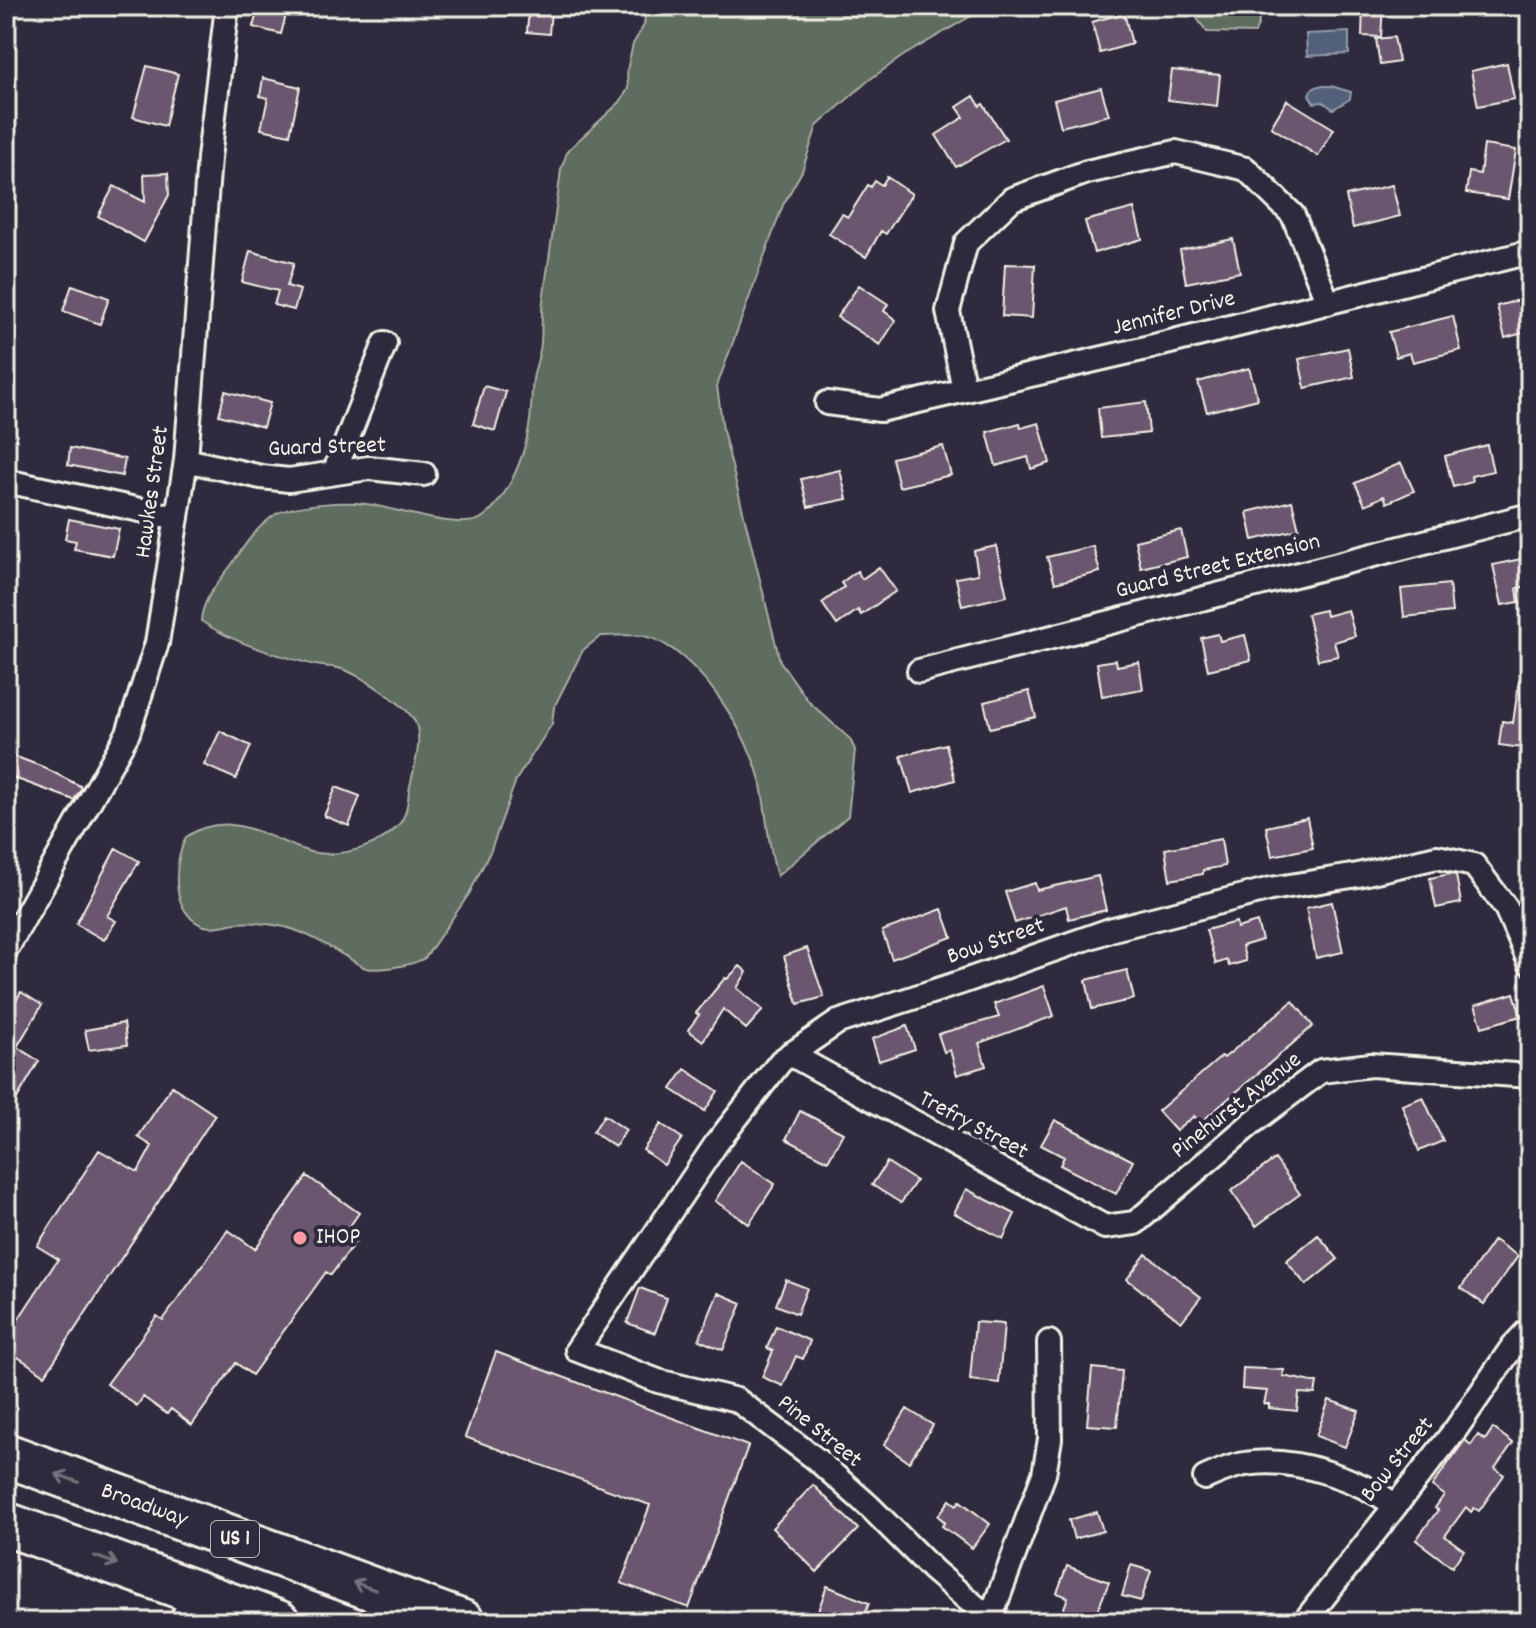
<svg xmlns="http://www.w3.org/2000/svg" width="1536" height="1628" font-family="Dekko,sans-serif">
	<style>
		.green { fill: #5f6c61; stroke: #aaaea4; stroke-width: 2 }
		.water { fill: #52617c; stroke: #939ba7; stroke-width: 2 }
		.building { fill: #6a566e; stroke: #f4f1e8; stroke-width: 2 }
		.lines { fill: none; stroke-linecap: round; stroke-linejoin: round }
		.street-casing { stroke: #f4f1e8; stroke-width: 28 }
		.highway-casing { stroke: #f4f1e8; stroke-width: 48 }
		.street { stroke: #2f2a3d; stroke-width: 22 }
		.highway { stroke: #2f2a3d; stroke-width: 42 }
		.oneway { stroke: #747079 }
		.poi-dot { fill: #ff9aa2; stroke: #2f2a3d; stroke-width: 3 }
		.labels { text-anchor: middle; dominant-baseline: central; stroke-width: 8; stroke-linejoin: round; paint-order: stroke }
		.shield { fill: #2f2a3d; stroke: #b9b5b5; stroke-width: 2 }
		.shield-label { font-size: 22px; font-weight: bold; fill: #f4f1e8 }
		.street-label { font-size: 24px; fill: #f4f1e8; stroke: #2f2a3d }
		.poi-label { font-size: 24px; fill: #f4f1e8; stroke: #2f2a3d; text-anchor: start }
	</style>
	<rect width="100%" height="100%" fill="#2f2a3d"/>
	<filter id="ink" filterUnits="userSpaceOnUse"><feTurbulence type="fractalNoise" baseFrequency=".0125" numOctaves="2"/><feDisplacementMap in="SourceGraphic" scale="16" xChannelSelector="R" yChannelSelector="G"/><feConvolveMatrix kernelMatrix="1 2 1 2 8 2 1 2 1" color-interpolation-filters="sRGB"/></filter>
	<g filter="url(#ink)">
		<!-- green -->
		<path class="green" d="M646,6H988L903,56L869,80L817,126L802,171L783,205L717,386L723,430L780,661L809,702L850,739L855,750L848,816L777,876C768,847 767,815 761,785C751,737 696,647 644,636C630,634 614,636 601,636L583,650L554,707L552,724L516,780L491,850L469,894L425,958C414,965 380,971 366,968C359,966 351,959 345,956C325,944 307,933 285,927C270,924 252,921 236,923C219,926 205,932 191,918C171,898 175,861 186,837C229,808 265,837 307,851C336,860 391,846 404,816C408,808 408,795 410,786C414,768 424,737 414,720C404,703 364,678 345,670C336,666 325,667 315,665C276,655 235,644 201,621C202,599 219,582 232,564C243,547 258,525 276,514C295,504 344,501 366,504C392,507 464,533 483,517C508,498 524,458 529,427C532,411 531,395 533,379C535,367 540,355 541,343C542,329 541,315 543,301C549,257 556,213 561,169L568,150L620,102L628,89L627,70L633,44L644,25Z
			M1188,6H1256L1259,22L1255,33L1207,32Z"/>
		<!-- water -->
		<path class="water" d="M1349,32V54L1307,56L1306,34Z
			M1318,86H1331L1351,92L1350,99L1333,109L1323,102L1314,103L1309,95L1311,90Z"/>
		<!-- building -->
		<path class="building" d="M259,6L287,11L281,34L253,27Z
			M1363,6H1383L1381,37L1362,36Z
			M529,8L551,10L549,34L527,32Z
			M1124,13L1132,44L1100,53L1092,22Z
			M1394,37L1399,62L1380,65L1376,39Z
			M1507,63L1514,99L1478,106L1471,71Z
			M147,66L178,74L165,126L133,117Z
			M1172,70L1220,75L1217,106L1168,100Z
			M263,78L300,87L290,135L261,129L268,98L260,96Z
			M1101,88L1109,115L1061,127L1054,100Z
			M974,96L980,106L983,104L1006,139L956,167L936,135L964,117L957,107Z
			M1287,100L1334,129L1318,156L1271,127Z
			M1484,145L1516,150L1508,199L1466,193L1469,172L1480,174Z
			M168,173L169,195L144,242L98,216L114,186L145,202L144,174Z
			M887,177L912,194L886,234L881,231L866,257L829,234L842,214L848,217L868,185L871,187L875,181L882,185Z
			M1392,185L1400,216L1353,228L1346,196Z
			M1134,208L1142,239L1094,253L1085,221Z
			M1233,239L1240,272L1186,283L1180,250Z
			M250,251L294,263L287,286L300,290L294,310L274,305L278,291L242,282Z
			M1005,264L1035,265L1032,318L1002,316Z
			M72,285L109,298L100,324L63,311Z
			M859,285L888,304L884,311L896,320L880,345L837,317Z
			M1530,297V331L1505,338L1497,306Z
			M1453,316L1461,350L1413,362L1410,353L1396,357L1389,332Z
			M1348,348L1354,377L1305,388L1299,359Z
			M1249,368L1258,399L1207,412L1198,382Z
			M484,386L506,392L495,431L473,424Z
			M225,391L270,403L263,427L219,415Z
			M1146,402L1149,433L1101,438L1098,408Z
			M1020,423L1021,428L1039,423L1050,463L1031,469L1028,457L996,466L987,432Z
			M1487,445L1493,471L1471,476L1472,482L1453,487L1445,456Z
			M943,446L951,475L899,487L892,458Z
			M70,448L125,459L122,476L68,465Z
			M1401,463L1414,491L1387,503L1384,496L1365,505L1355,483Z
			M840,470L847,499L808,507L801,479Z
			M1292,501L1299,529L1253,540L1247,512Z
			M69,519L119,529L113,556L74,549L76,541L65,539Z
			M1181,530L1187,557L1141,568L1135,541Z
			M996,546L1007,596L962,606L956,578L978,574L974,551Z
			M1093,546L1100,572L1055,583L1047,557Z
			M1530,557V586L1517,588L1519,602L1502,605L1493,565Z
			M879,567L896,591L861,615L858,610L837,625L822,603L844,587L841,583L857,571L862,579Z
			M1449,584L1452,612L1404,617L1401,589Z
			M1325,610L1326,616L1348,610L1355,636L1334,642L1338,656L1318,660L1307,614Z
			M1218,634L1220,641L1245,635L1251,660L1208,670L1201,638Z
			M1116,660L1117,666L1139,662L1143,689L1102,696L1097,663Z
			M1519,681L1530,682V749L1499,745L1502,721L1513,723Z
			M1029,691L1036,717L990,728L984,702Z
			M220,731L251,746L236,779L204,765Z
			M946,744L955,780L912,793L901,756Z
			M6,753L43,767L82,787L74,800L6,775Z
			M336,787L360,796L349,826L324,816Z
			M1307,818L1313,848L1272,856L1266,827Z
			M1221,839L1225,866L1203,870V874L1170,880L1165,849Z
			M116,848L139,861L107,916L116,921L104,940L76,924Z
			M1450,874L1456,875L1461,903L1436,908L1430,878Z
			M1098,876L1106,910L1069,919L1066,906L1015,923L1005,892L1035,883L1037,890Z
			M1332,902L1343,952L1316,958L1306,908Z
			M942,909L952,937L892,959L882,931Z
			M1236,922L1237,928L1257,922L1262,940L1242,946L1246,961L1229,966L1227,960L1216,964L1206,930Z
			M807,948L824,997L798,1004L784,956Z
			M740,966L747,972L737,988L763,1010L746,1029L723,1009L703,1041L688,1030L699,1015L696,1013L725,978L727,979Z
			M1127,970L1134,999L1092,1009L1086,980Z
			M1044,986L1054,1016L979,1043L986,1066L957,1075L950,1050L944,1052L938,1034L999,1017L994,1004Z
			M21,992L42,1005L17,1047L39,1061L6,1117V1017Z
			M1514,993L1521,1016L1482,1027L1475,1005Z
			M1293,1001L1313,1026L1200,1123L1194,1116L1176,1131L1158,1111L1222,1056L1224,1058Z
			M124,1023L127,1045L89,1050L85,1030Z
			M907,1026L915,1049L879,1061L872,1039Z
			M685,1069L718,1091L705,1111L671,1089Z
			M172,1086L215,1115L45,1375L6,1349V1338L58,1259L37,1246L99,1150L138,1172L152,1146L138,1137Z
			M1423,1097L1443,1141L1419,1151L1402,1105Z
			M800,1111L843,1133L828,1161L786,1139Z
			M604,1115L626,1130L615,1147L593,1132Z
			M1055,1120L1133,1161L1116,1194L1060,1165L1064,1157L1041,1145Z
			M661,1124L682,1138L664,1165L643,1150Z
			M1275,1159L1300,1194L1256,1226L1231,1191Z
			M741,1161L775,1184L749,1224L715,1201Z
			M887,1162L916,1181L901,1203L872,1185Z
			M307,1176L359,1213L347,1230L358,1238L331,1275L326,1272L252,1375L236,1363L192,1425L171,1409L167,1414L143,1397L137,1406L107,1384L157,1316L163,1320L228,1230L255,1249Z
			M966,1189L1015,1214L1003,1239L954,1213Z
			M1318,1235L1338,1259L1306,1285L1286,1261Z
			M1494,1240L1518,1256L1484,1304L1461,1288Z
			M1146,1254L1201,1297L1181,1322L1127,1279Z
			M786,1280L807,1288L797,1314L776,1305Z
			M640,1288L667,1298L655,1333L627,1323Z
			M718,1293L742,1303L723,1350L699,1340Z
			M975,1322L1004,1324L999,1383L970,1380Z
			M776,1326L810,1341L803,1359L796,1356L783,1386L762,1377L773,1351L767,1348Z
			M496,1352L748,1446L689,1608L621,1583L650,1505L465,1437Z
			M1092,1368L1122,1371L1117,1427L1087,1425Z
			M1243,1368L1284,1370L1283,1376L1317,1383L1315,1394L1299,1393L1297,1411L1269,1408V1404H1264L1267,1391L1242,1389Z
			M1329,1400L1359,1411L1345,1447L1316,1436Z
			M907,1409L933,1425L909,1462L884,1445Z
			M1493,1428L1513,1443L1495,1468L1504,1475L1479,1511L1474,1508L1471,1512L1466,1507L1445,1536L1464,1550L1452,1567L1416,1540L1438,1510L1435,1508L1444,1495L1432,1486L1465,1440L1471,1445L1478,1435L1485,1440Z
			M813,1485L858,1529L817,1572L772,1528Z
			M950,1500L957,1505L960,1501L990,1524L972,1548L942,1526L945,1522L938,1516Z
			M1097,1512L1103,1531L1074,1539L1069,1520Z
			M1131,1565L1151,1571L1141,1601L1122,1596Z
			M1067,1566L1109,1582L1093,1622H1059L1068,1597L1057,1593Z
			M827,1586L869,1603L862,1622H814Z"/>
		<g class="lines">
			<!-- street casing -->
			<g class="street-casing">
				<path id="street" d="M964,389L948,311L966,243L1012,199L1087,172L1176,152L1246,169L1293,215L1328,303
					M827,403L880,410L1142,349L1530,252
					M186,460L261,477L289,480L369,468L424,474
					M334,473L385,343
					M6,481L177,518
					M919,671L1530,515
					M6,950L128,733L157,643L186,460L209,158L227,6
					M790,1054L1105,1227L1135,1223L1253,1122L1321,1071L1371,1065L1530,1076
					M1205,1478C1220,1471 1236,1464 1253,1463C1299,1458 1359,1480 1395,1505
					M990,1619L933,1570L870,1507L816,1459L737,1400L658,1381L577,1350L716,1144L781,1061L838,1022L959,983L1113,929L1271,889L1358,875L1437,857L1474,865L1506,908L1530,963
					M181,1622L195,1592
					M989,1622L1044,1474L1050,1439L1049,1342
					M1304,1622L1456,1429L1513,1346L1530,1328"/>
			</g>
			<!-- highway casing -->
			<g class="highway-casing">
				<path id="highway" d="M6,1455L463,1622
					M6,1524L278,1622"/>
			</g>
			<!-- street -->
			<use href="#street" class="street"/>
			<!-- highway -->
			<use href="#highway" class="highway"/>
		</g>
		<!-- one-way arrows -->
		<defs><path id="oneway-shaft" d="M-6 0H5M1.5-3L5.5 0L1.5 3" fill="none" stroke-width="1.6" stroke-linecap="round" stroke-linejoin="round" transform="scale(2)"/></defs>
		<g class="oneway">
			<use href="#oneway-shaft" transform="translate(67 1478) rotate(-160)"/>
			<use href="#oneway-shaft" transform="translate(106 1560) rotate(20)"/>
			<use href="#oneway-shaft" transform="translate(364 1586) rotate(-160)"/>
		</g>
	</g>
	<!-- markers -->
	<circle class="poi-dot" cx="300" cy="1238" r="8"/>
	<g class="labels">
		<!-- shield labels -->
		<rect class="shield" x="211" y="1521" width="48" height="36" rx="6"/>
		<g class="shield-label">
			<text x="235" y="1539">US 1</text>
		</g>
		<!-- street labels -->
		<g class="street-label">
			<text transform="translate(1174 314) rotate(-14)">Jennifer Drive</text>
			<text transform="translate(327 448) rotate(-2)">Guard Street</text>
			<text transform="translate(153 492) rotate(-82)">Hawkes Street</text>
			<text transform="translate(1218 567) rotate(-14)">Guard Street Extension</text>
			<text transform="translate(996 942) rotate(-19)">Bow Street</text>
			<text transform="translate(1237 1106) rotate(-38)">Pinehurst Avenue</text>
			<text transform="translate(973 1126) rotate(28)">Trefry Street</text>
			<text transform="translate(819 1432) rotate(39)">Pine Street</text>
			<text transform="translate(1398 1460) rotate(-51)">Bow Street</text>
			<text transform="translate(144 1506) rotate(20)">Broadway</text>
		</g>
		<!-- poi labels -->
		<g class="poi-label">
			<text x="316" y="1238">IHOP</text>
		</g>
	</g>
	<!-- margin -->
	<rect width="1536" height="1628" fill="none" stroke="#2f2a3d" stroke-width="32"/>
	<rect x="16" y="16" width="1504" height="1596" fill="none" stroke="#f4f1e8" stroke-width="3" filter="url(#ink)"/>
</svg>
